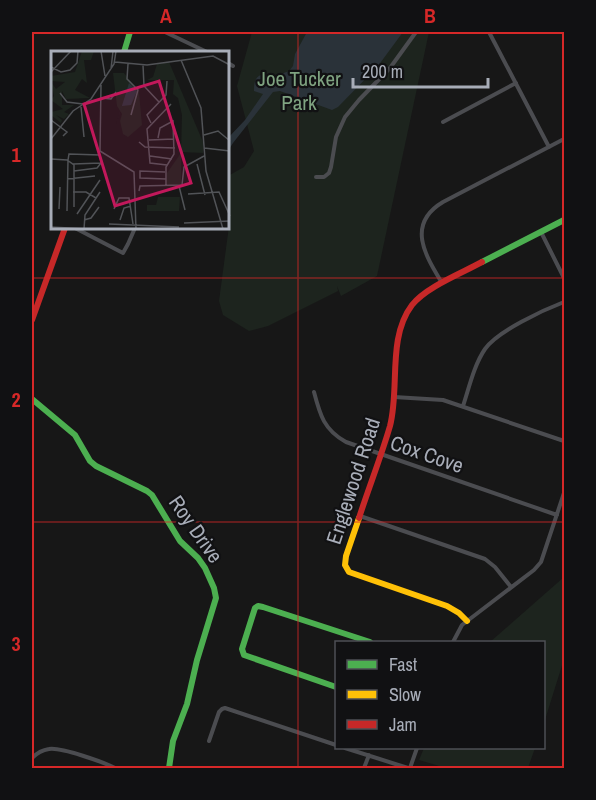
<svg xmlns="http://www.w3.org/2000/svg" width="596" height="800" font-family="'Archivo Narrow',sans-serif">
	<style>
		.green { fill: #1d241e }
		.water { fill: #2a3239 }
		.lines { fill: none; stroke-linecap: round; stroke-linejoin: round }
		.street { stroke: #4b4c50; stroke-width: 4 }
		.fast { stroke: #4caf50; stroke-width: 6 }
		.slow { stroke: #ffc107; stroke-width: 6 }
		.jam { stroke: #c62828; stroke-width: 6 }
		.grid { fill: none; stroke: #d62828; stroke-width: 1.5; stroke-opacity: 0.55 }
		.labels { text-anchor: middle; dominant-baseline: central; stroke-width: 4.5; stroke-linejoin: round; paint-order: stroke }
		.park-label { font-size: 21px; fill: #7fa381; stroke: #111113 }
		.street-label { font-size: 21px; fill: #a8adb8; stroke: #111113 }
		.inset-road { fill: none; stroke: #515357; stroke-width: 1.5 }
		.view { fill: #c2185b; fill-opacity: 0.15; stroke: #c2185b; stroke-width: 3 }
		.inset-edge { fill: none; stroke: #a8adb8; stroke-width: 3 }
		.neatline { fill: none; stroke: #d62828; stroke-width: 2 }
		.grid-label { font-size: 20px; text-anchor: middle; font-weight: bold; fill: #d62828 }
	</style>
	<rect width="100%" height="100%" fill="#171717"/>
	<!-- green -->
	<path class="green" d="M252,32H429L377,276L341,296L337,286L338,291L268,326L249,331L223,315L219,301L229,226L228,176L244,167L254,151L237,86Z
		M564,577V659L544,723V642H490Z
		M424,748H535L528,768H446L419,760Z"/>
	<!-- water -->
	<path class="water" d="M307,32H403L378,66L338,107L332,110L280,91L273,92L233,143L228,151V138L245,120L263,94L254,91C254,82 255,75 265,74L267,78L266,82L269,83L273,82L271,79L273,77L289,71L293,66L295,54Z"/>
	<g class="lines">
		<!-- street -->
		<path class="street" d="M165,32L207,52
			M489,32L549,147
			M228,63L233,66
			M443,122L516,83
			M316,177H324L329,173L331,167L336,137L345,117L359,100L390,68L416,32
			M75,228L123,253L128,244L135,228
			M541,232L564,278
			M442,283C425,255 406,224 443,202L564,139
			M314,392C320,415 324,430 346,442L557,515
			M394,397L443,400L564,441
			M463,406C469,388 474,365 485,349C498,331 543,310 564,302
			M360,516L485,559L495,567L511,587
			M453,642L462,625L534,570L541,562L564,493
			M209,741L219,712L222,709L225,708L336,745
			M345,748L408,768
			M32,758C36,754 42,750 49,749C61,747 103,762 115,768
			M364,768L369,755
			M410,768L417,748"/>
		<!-- fast -->
		<path class="fast" d="M124,52L130,32
			M482,262L564,220
			M32,399L75,435L90,461L96,466L147,491L152,495L180,541L198,558L205,568L214,588L216,598L197,660L187,704L173,741L169,768
			M336,687L244,655L242,649L255,608L258,606L263,607L370,642"/>
		<!-- slow -->
		<path class="slow" d="M359,518L346,556L345,565L349,572L447,606L459,613L467,621"/>
		<!-- jam -->
		<path class="jam" d="M32,320L65,228
			M359,518C369,487 381,457 390,426C400,388 387,338 412,305C426,287 462,273 482,262"/>
	</g>
	<!-- grid -->
	<path class="grid" d="M298,32V768M32,278H564M32,522H564"/>
	<g class="labels">
		<!-- park labels -->
		<g class="park-label">
			<text x="299" y="78">Joe Tucker<tspan x="299" dy="24">Park</tspan></text>
		</g>
		<!-- street labels -->
		<g class="street-label">
			<text transform="translate(427 454) rotate(19)">Cox Cove</text>
			<text transform="translate(353 481) rotate(-72)">Englewood Road</text>
			<text transform="translate(196 529) rotate(55)">Roy Drive</text>
		</g>
	</g>
	<!-- overview -->
	<g transform="translate(51 51)">
		<rect width="178" height="178" fill="#171717"/>
		<path d="M31,0H43L40,9H33L36,32L31,28L24,39L39,47L15,48L11,40V54H23L13,61L18,63L13,68L5,64L11,69L10,72L0,64V61L12,58L0,49L3,45L0,31L5,38L14,31L0,30V25L24,21ZM118,11L152,91V102L130,101L131,64L127,47L122,43L123,29H96L102,26L106,13ZM62,22H73L88,41L91,74L77,86L72,83L69,70L71,63L66,55ZM130,102V134H116V122ZM107,146H129L128,160H96V154H105Z" fill="#1d241e"/>
		<path d="M78,32L86,40L80,54L71,55L65,74Z" fill="#2a3239"/>
		<path class="inset-road" d="M50,0L54,25M130,9L150,57L155,120L172,178M64,11L96,14L162,5L179,14M77,13L76,28L87,39L80,64M92,14L93,35L108,51M0,16L10,21L19,19L26,12L27,0M60,18L62,0M0,21L20,0M50,34L49,100L83,121L85,178M9,42L16,51L32,53M50,47L60,48L65,41M30,56L33,86M0,69L16,81L12,85M100,72L96,64L115,44L116,30M153,84L167,80L179,90M107,87L109,77L122,70L123,103L115,116V135M0,88L22,60L40,48L63,13L65,0M98,89L123,88M88,91L94,96L124,97M153,97L179,100M99,105L121,108M0,108L16,109L23,114V156M17,109L18,103L49,104L50,112M22,113L50,112M146,113L154,144M116,114L99,112L96,78L120,53M23,120L46,117L50,112M114,121L89,120V127L115,128M16,128L44,125M128,135L134,159M88,140L89,135L131,134L133,116L153,105M22,141H35L45,147M137,143L168,141L179,165M8,158L9,136M63,158L68,147H78L82,173M16,160L17,109M26,163L49,129M33,169L40,167L48,156M69,169L73,157L80,155M133,172L179,170M58,173L128,176M0,176L36,178M33,178L34,164L49,141"/>
		<path class="view" d="M108,30L140,132L64,155L33,53Z"/>
		<rect width="178" height="178" class="inset-edge"/>
	</g>
	<!-- border -->
	<rect width="596" height="800" fill="none" stroke="#111113" stroke-width="66"/>
	<!-- legend -->
	<rect x="335" y="641" width="210" height="108" fill="#111113" stroke="#4d4f55" stroke-width="1.5"/>
	<rect x="347" y="660" width="30" height="9" fill="#4caf50" stroke="#4d4f55" stroke-width="1.5"/>
	<text x="389" y="671" font-size="18" fill="#a8adb8">Fast</text>
	<rect x="347" y="690" width="30" height="9" fill="#ffc107" stroke="#4d4f55" stroke-width="1.5"/>
	<text x="389" y="701" font-size="18" fill="#a8adb8">Slow</text>
	<rect x="347" y="720" width="30" height="9" fill="#c62828" stroke="#4d4f55" stroke-width="1.5"/>
	<text x="389" y="731" font-size="18" fill="#a8adb8">Jam</text>
	<!-- scale -->
	<path d="M353 78v9h135v-9" fill="none" stroke="#a8adb8" stroke-width="3"/>
	<text x="362" y="78" font-size="18" fill="#a8adb8" stroke="#111113" stroke-width="4.5" paint-order="stroke">200 m</text>
	<rect x="33" y="33" width="530" height="734" class="neatline"/>
	<g class="grid-label">
		<text x="166" y="23">A</text>
		<text x="430" y="23">B</text>
		<text x="16" y="162">1</text>
		<text x="16" y="407">2</text>
		<text x="16" y="651">3</text>
	</g>
</svg>
